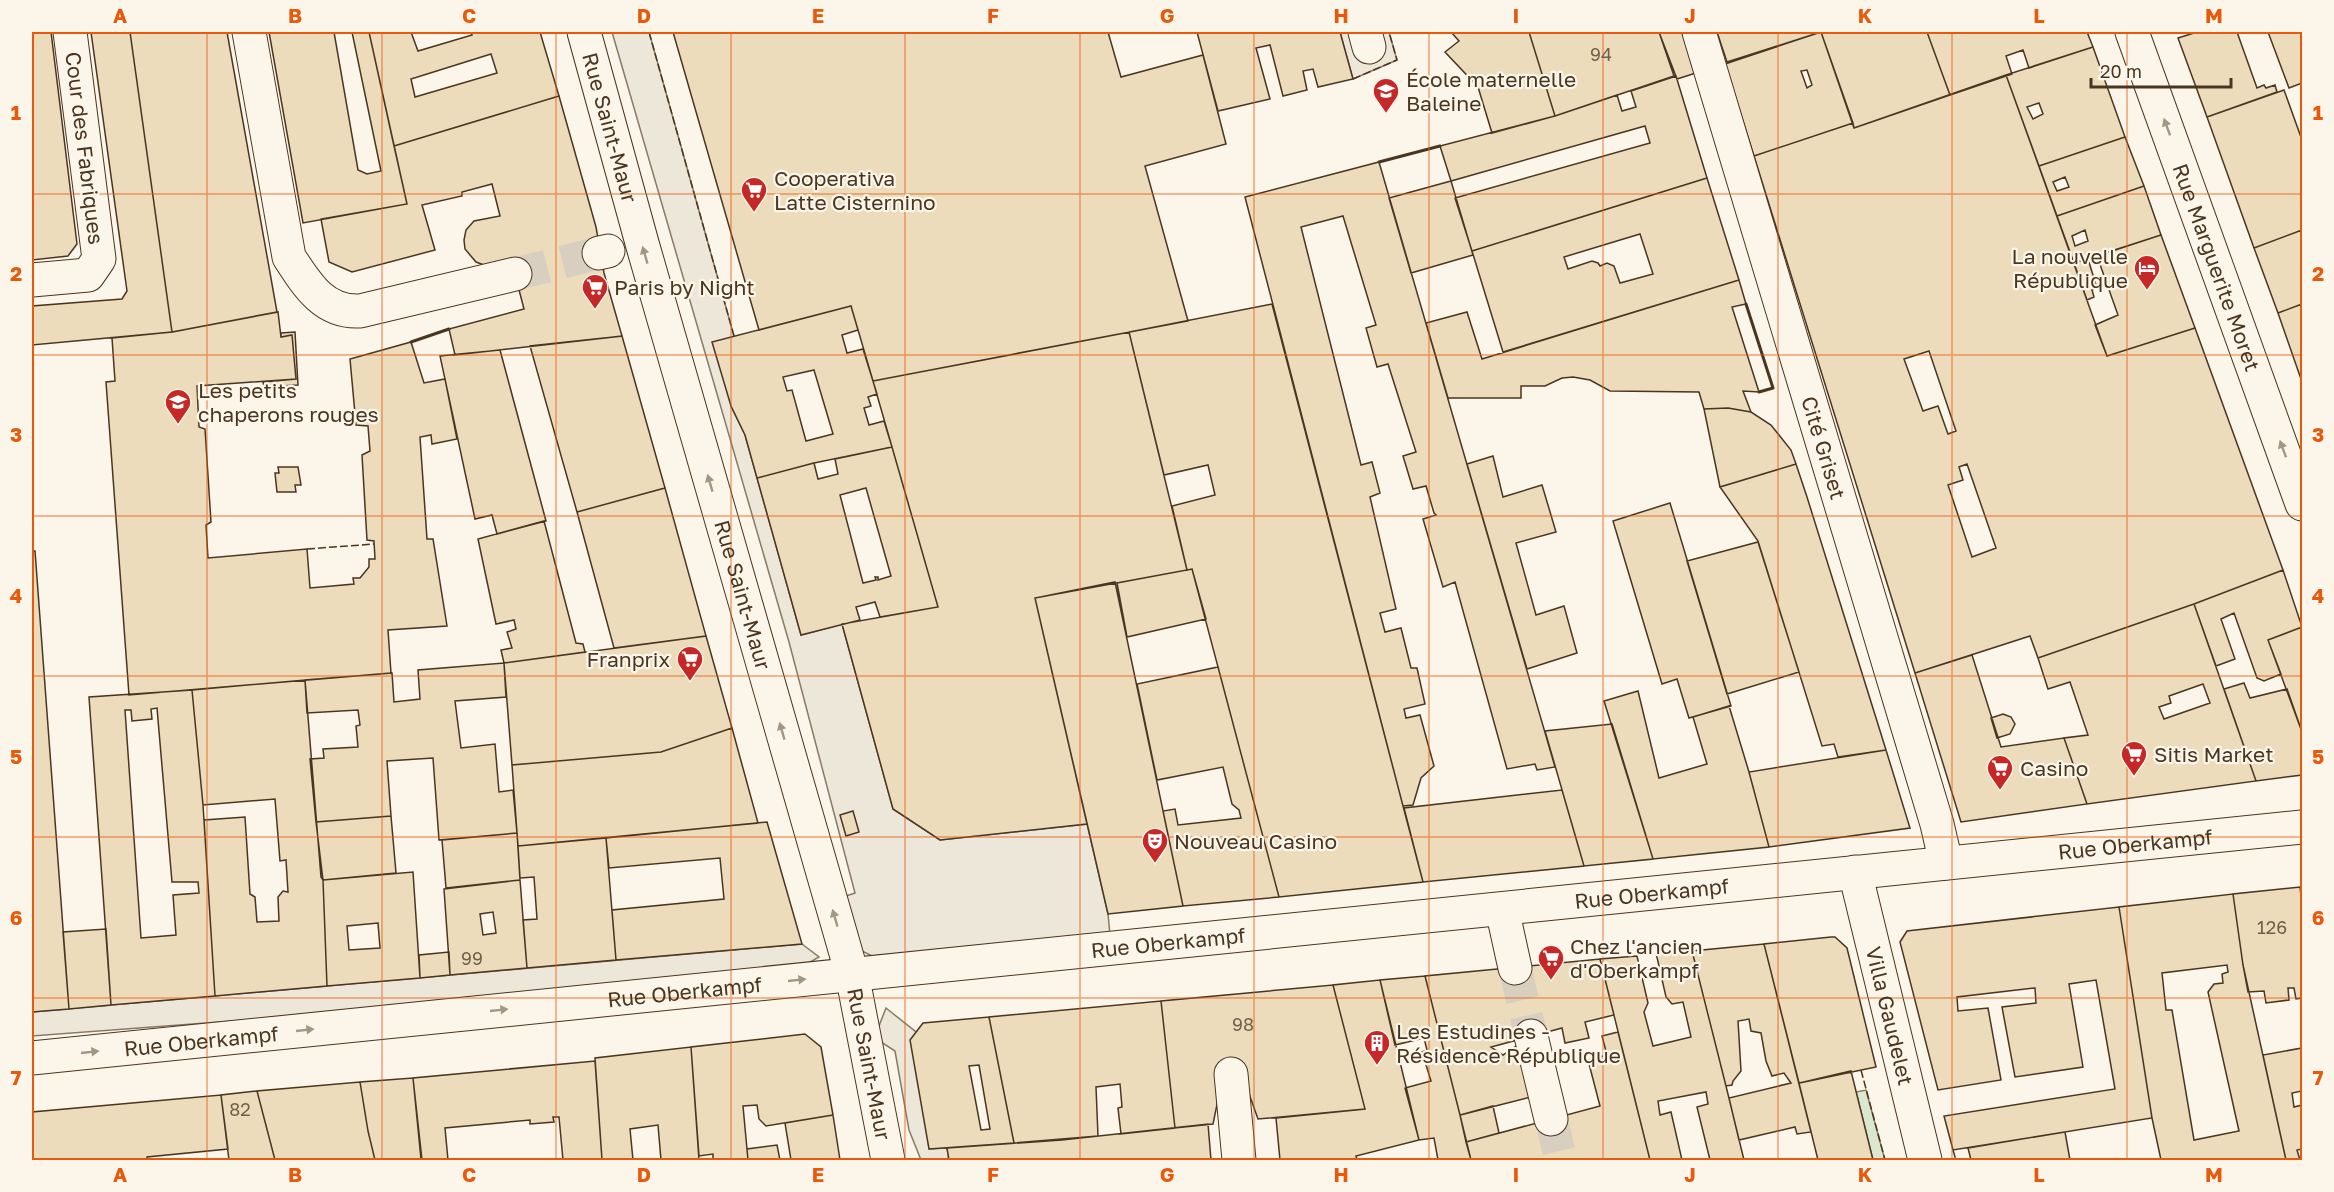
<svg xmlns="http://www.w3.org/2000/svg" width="2334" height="1192" font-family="'Golos Text',sans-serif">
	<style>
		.green { fill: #dce7d0; stroke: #887966; stroke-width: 1.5 }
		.parking { fill: #ede7d9; stroke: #887966; stroke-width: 1.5 }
		.building { fill: #ecdcbc; stroke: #4a3520; stroke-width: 1.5; fill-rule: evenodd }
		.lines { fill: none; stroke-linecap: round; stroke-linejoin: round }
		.minor-tunnel { stroke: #d8cfc1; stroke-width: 33; stroke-dasharray: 33 16; stroke-linecap: butt }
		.minor-casing { stroke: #4a3520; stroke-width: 35 }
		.minor { stroke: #fbf6e9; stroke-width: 33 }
		.fence { stroke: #4a3520; stroke-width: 1.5; stroke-dasharray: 8 3; stroke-linecap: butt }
		.wall { stroke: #4a3520; stroke-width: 3 }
		.oneway { fill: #a29684 }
		.grid { fill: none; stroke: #e8590c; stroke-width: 1.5; stroke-opacity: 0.55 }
		.labels { text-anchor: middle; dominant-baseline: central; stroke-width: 4.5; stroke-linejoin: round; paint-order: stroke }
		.number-label { font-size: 18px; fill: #725f47 }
		.poi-label { font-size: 21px; fill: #4a3520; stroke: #fbf6e9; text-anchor: start }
		.street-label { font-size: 21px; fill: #4a3520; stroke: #fbf6e9 }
		.neatline { fill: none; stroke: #e8590c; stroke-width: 2 }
		.grid-label { font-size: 20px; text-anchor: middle; font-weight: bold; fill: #e8590c }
	</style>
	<rect width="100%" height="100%" fill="#fbf6e9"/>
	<!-- green -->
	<path class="green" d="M1866,1090L1885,1160H1873L1856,1092Z"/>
	<!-- parking -->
	<path class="parking" d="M612,32H649L734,336L731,406L745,435L801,635L842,624L893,809L940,840L1087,824L1108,914L1110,935L872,956L862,951L843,897L855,893L789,642Z
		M1340,32H1389L1397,60L1353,79Z
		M802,944L819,957L807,964L327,1014L32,1036V1012Z
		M886,1008L916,1032L929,1149L947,1148L949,1160H921L909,1130L895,1051L881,1042L879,1035V1026Z"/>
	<!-- building -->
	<path class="building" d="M32,32H51L77,244L68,256L32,260Z
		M91,32H130L172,332L32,345V306L122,299L127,291Z
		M130,32H227L277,312L172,332Z
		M269,32H334L358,170L367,174L381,171L352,32H369L407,204L303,223Z
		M369,32H411L418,51L472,35L471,32H540L559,96L394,146ZM491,54L497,73L415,97L411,79Z
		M673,32H1108L1121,77L1203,55L1226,144L1145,166L1188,321L873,381L851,306L759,330Z
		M1197,32H1340L1353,79L1318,87L1313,69L1303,71L1307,90L1283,96L1270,45L1256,48L1270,99L1218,111Z
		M1451,32H1529L1555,116L1492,133L1478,87L1445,52L1459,41Z
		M1529,32H1659L1674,76L1555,116Z
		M1659,32H1687L1699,72L1677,79Z
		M1717,32H1821L1727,62Z
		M1821,32L1853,123L1754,156L1725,64ZM1807,70L1812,85L1807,88L1801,71Z
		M1821,32H1927L1950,95L1854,128Z
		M1927,32H2087L2093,47L2029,68L2023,50L2006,56L2012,74L1950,95Z
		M2197,32H2237L2257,88L2264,85L2266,88L2275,85L2277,92L2207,117L2178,38Z
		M2268,32H2302V83L2289,88Z
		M2093,47L2125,137L2039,166L2006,75ZM2039,103L2043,114L2033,119L2027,107Z
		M2006,75L2107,356L2195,328L2283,570L2194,604L2038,658L2030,636L1915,673L1754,156L1853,123L1854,128ZM1929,351L1956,431L1948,434L1938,406L1923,411L1904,359ZM1967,464L1996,548L1972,557L1948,485L1963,480L1959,467Z
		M1676,76L1707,178L1472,251L1455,198L1650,143L1645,126L1451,181L1440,146L1555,116L1617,95L1622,111L1636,107L1631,91Z
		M2284,90L2302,140V230L2254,248L2207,117Z
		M559,96L596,227L604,273L622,336L455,355L449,329L524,309L511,259L484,265L476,262L465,249L464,240L466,230L474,221L500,216L492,184L462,192V196L422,205L435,250L352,272L329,262L321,219L407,204L394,146Z
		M2125,137L2144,186L2057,216L2039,166ZM2065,177L2069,187L2057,191L2053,182Z
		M1379,162L1555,767L1537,770L1535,764L1507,769L1455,582L1443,587L1423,519L1436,515L1434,513L1426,486L1413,489L1403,456L1416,452L1388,364L1377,367L1366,328L1376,325L1343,216L1301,227L1361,465L1372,462L1380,493L1370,497L1396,609L1380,613L1385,632L1401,628L1411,668H1417L1425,704L1404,709L1406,718L1420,715L1434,766L1421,778L1413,805L1403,806L1245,197Z
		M1707,178L1739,280L1503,352L1472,251ZM1640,234L1653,274L1620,283L1614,266L1607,263L1600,266L1598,263L1592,261L1568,269L1564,257Z
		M1451,181L1473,255L1411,273L1389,198Z
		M2144,186L2161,235L2074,263L2057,216ZM2085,230L2088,241L2075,246L2072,236Z
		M2302,230V304L2278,313L2254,248Z
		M2161,235L2195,328L2107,356L2095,325L2118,315L2097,256Z
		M2088,259L2097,288L2092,290L2094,297L2087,300L2074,263Z
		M1739,280L1746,304L1732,307L1759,392L1743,391L1751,412L1728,408L1704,409L1699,392L1610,391L1590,380L1573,377L1562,378L1545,386H1521V398H1448L1426,323L1467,312L1482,359Z
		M1272,304L1403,806L1423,882L1279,897L1192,569L1187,570L1172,506L1215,495L1208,465L1164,475L1129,332Z
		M2302,304V379H2301L2278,313Z
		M851,306L858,330L842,335L847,353L863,349L877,394L868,397L871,406L864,408L869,425L884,421L892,447L814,463L757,478L745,435L731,406L712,342ZM814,370L833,434L806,441L792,390L787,391L783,377Z
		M278,312L281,337L292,335L296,379L197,386L199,427L205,429L211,522L206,525L208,558L307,549L310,588L354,584L353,578H360L369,567V559H375L374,541L367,540L362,455L370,451L368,426L356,425L350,359L411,342L424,383L445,379L457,439L432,444L431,435L420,437L427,539H433L447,626L388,630L391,673L129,695L106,382L115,381L112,338L172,332Z
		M295,332L298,385L264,387L263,382L296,379L292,335L281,337V333Z
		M1129,332L1187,570L1035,598L1087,824L940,840L893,809L842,624L938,607L873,381Z
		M622,336L665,488L577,512L530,346Z
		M500,350L546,521L497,534L492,515L475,519L440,356Z
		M1728,408L1751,412L1771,425L1791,450L1796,464L1720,487L1704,409Z
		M892,447L938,607L880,617L875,602L856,607L860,620L801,635L757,478L814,463L818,479L838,474L835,459ZM866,488L891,576L878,580V577H875L876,580L863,583L840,495Z
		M1493,456L1503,497L1542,485L1556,532L1516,543L1536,615L1564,606L1577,653L1527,669L1467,464Z
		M1796,464L1807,497L1886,750L1838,757L1834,744L1822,746L1758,541L1720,487Z
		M278,467H298L301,485H295L296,492H277L275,473H279Z
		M665,488L706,636L614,648L577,512Z
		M1670,503L1731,706L1689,718L1677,679L1662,684L1613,521Z
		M544,521L576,643L583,644L585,652L504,663L501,650L512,648L507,632L516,629L514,620L496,624L478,539Z
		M1758,542L1799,672L1727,694L1687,561Z
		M32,551H35L69,1009L32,1012Z
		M1192,569L1206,619L1127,637L1117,583Z
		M2283,570L2302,627L2268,640L2281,674L2264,681L2257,678L2234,613L2221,619L2235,659L2216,666L2194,604Z
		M1115,582L1183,906L1108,914L1035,598Z
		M2194,604L2256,781L2087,804L2064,738L2088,735L2070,682L2048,689L2038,658ZM2203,684L2210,703L2164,719L2159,707L2171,703L2169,696Z
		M2302,627V732L2268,640Z
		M706,636L732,728L661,752L512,765L504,663Z
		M1972,655L2001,747L2064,738L2087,804L1961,822L1915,673Z
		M504,663L506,697L455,701L461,748L495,744L499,792L513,790L517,833L439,840L433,758L387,761L391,816L316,822L310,759L324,758L323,749L358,747L356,726L360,725L358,710L307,713L305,680L392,673L394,702L420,699L418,670Z
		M1218,667L1279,897L1183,906L1163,811L1175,809L1178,825L1241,818L1239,810L1232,804L1223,767L1157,780L1137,684Z
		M305,680L321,877L323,880L327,986L215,996L204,820L245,817L250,894L255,897L257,922L279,921L278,897L283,891L288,892L286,860L280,861L275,799L203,805L192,690Z
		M2244,683L2250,698L2287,689L2302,732V775L2256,781L2224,689Z
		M192,690L203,805L215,996L111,1005L89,697ZM157,708L172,882H198L199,893L173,895L176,935L141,938L125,710H131L132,721L152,719L151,709Z
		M1638,691L1659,778L1707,764L1693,717L1729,706L1749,772L1769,847L1653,859L1604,701Z
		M2003,714L2011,717L2015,724L2010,734L1997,738L1991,718Z
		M1612,724L1653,859L1584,866L1545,731Z
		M732,728L758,823L518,846L512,765L661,752Z
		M1886,750L1910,828L1769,847L1749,772Z
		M1562,790L1584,866L1423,882L1404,808Z
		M853,811L859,832L846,836L840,815Z
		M391,816L396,873L323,880L316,822Z
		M767,822L802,944L616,960L612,910L724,899L720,858L609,868L606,838Z
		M517,833L520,880L446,888L442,840Z
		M606,838L616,960L527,968L523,920L537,919L534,877L520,878L518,846Z
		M413,872L420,978L327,986L323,880ZM378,923L380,948L349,950L347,926Z
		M520,880L527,968L450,975L444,889ZM493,912L496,933L483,935L480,914Z
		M2300,887L2302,904V998L2296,999L2294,988H2288L2289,1000L2266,1003L2264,991L2248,992L2243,965L2233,894Z
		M2233,894L2243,965L2286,1160H2161L2152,1118L2119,907ZM2227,965L2228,972L2222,974L2223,983L2214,984L2208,992L2239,1131L2194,1140L2172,1010H2166L2162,973Z
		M2119,907L2152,1118L1953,1150L1944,1116L2115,1089L2096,980L2069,984L2083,1067L2015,1077L2002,1007L2036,1003L2035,988L1957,997L1958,1011L1988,1008L2001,1080L1938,1090L1900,942L1907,931Z
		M106,929L111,1005L69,1009L63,932Z
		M1831,937H1835L1847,948L1876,1067L1799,1083L1764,944Z
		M1764,944L1811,1132L1797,1134L1795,1127L1739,1140L1729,1098L1791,1083L1784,1073L1772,1076L1766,1061L1761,1033L1751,1031L1749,1019L1738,1021L1741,1071L1733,1081L1732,1085L1726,1086L1692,951Z
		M1692,951L1726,1086L1744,1160H1710L1697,1107L1708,1104L1706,1092L1658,1101L1660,1115L1671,1112L1682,1160H1650L1600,959L1637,956L1648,1003L1644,1012L1653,1046L1691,1037L1683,1002L1672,1004L1666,997L1656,953Z
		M449,952L450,975L420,978L419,955Z
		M1600,959L1614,1015L1585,1022L1589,1038L1565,1043L1562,1028L1491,1047L1503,1055L1519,1044L1531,1097L1460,1115L1425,976Z
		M1425,976L1460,1115L1471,1160H1438L1434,1138L1419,1140L1405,1088L1431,1081L1422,1052L1427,1050L1424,1038L1395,1045L1380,980Z
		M1380,980L1419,1140L1356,1156L1357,1160H1280L1276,1118L1365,1109L1333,985Z
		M1333,985L1365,1109L1258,1119L1247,1088L1220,1090L1213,1124L1175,1128L1161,1001Z
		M1161,1001L1175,1128L1121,1134L1118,1108L1122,1107L1120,1084L1096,1087L1098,1136L1014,1143L989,1017Z
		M989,1017L1014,1143L929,1149L910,1040L923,1023ZM979,1065L990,1129L981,1130L969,1066Z
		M1618,1032L1650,1160H1471L1466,1142L1600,1106L1588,1060L1607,1055L1602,1036Z
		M805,1034L821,1047L833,1115L766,1126L759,1119L757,1105L743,1106L748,1160H713V1154L699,1156L691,1047Z
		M691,1047L699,1160H661L658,1125L630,1129L633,1160H602L595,1058Z
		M2302,1048V1091L2292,1093L2294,1107L2302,1105V1149L2297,1150L2300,1160H2286L2263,1055Z
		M595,1061L602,1160H563L559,1117H553L554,1122L530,1124V1120L445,1128L448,1160H422L413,1078Z
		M1851,1071L1873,1160H1818L1799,1083Z
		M413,1078L421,1159L416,1160H375L368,1131L360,1082Z
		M360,1082L368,1131L375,1160H275L257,1091Z
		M257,1091L275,1160H229L221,1095Z
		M221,1095L228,1149L147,1157V1160H32V1112Z
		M1493,1106L1499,1133L1466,1142L1460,1115Z
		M833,1115L840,1160H791L785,1123Z
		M1208,1124L1211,1160H949L947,1148L1062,1140Z
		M2065,1132L2070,1160H1971L1968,1148Z
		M777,1145L780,1160H748L747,1149Z"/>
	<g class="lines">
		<!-- minor-tunnel -->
		<path class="minor-tunnel" d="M515,274L599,253
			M1515,968L1531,1036
			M1551,1119L1561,1160"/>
		<!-- minor casing -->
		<g class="minor-casing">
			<g id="minor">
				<path d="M249,32L289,257C307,285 324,313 360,311L515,274"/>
				<path id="s1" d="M584,32L642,243L852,974L888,1160"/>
				<path d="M1365,32L1369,47"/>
				<path id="s2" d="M1699,32L1937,824L1946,863"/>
				<path id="s3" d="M2132,32L2302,504"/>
				<path d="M599,253L608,251"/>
				<path d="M32,280L88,275L99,259L70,32"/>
				<path id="s4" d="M1855,872L1925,1160"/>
				<path d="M1502,909L1515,968"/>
				<path d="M1531,1036L1551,1119"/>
				<path id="s5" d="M32,1058L2302,827"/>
				<path d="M1231,1074L1239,1160"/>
			</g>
		</g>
		<!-- minor -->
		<use href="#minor" class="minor"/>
		<!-- fence -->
		<path class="fence" d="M649,32L734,336
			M1353,79L1397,60L1389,32
			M307,549L374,544
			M1861,1070L1885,1160
			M1953,1150L1956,1160"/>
		<!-- wall -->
		<path class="wall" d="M1379,162L1440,146
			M1746,304L1773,388L1759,392
			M411,342L449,329"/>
	</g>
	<!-- one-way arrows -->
	<defs><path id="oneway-solid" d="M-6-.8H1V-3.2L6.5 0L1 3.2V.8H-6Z" transform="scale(1.5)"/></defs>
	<g class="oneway">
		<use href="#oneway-solid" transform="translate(2167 127) rotate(-110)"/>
		<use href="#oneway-solid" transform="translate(645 255) rotate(-106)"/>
		<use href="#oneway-solid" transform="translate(2283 449) rotate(-110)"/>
		<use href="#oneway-solid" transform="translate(710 483) rotate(-106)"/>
		<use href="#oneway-solid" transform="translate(782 731) rotate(-106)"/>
		<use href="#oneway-solid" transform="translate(835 918) rotate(-106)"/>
		<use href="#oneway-solid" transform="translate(797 980) rotate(-6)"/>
		<use href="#oneway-solid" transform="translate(499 1010) rotate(-6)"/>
		<use href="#oneway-solid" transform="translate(305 1030) rotate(-6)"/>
		<use href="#oneway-solid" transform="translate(90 1052) rotate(-6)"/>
	</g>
	<!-- grid -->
	<path class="grid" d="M207,32V1160M382,32V1160M556,32V1160M731,32V1160M905,32V1160M1080,32V1160M1254,32V1160M1429,32V1160M1603,32V1160M1778,32V1160M1952,32V1160M2127,32V1160M32,194H2302M32,355H2302M32,516H2302M32,676H2302M32,837H2302M32,998H2302"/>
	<!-- icons -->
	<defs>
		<g id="school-pin" transform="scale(1.35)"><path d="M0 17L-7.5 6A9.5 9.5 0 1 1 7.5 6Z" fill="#c62828" stroke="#fbf6e9"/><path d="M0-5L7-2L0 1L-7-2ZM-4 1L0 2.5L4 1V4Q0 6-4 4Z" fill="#fff"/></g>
		<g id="supermarket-pin" transform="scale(1.35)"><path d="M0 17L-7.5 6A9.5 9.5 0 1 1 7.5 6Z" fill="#c62828" stroke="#fbf6e9"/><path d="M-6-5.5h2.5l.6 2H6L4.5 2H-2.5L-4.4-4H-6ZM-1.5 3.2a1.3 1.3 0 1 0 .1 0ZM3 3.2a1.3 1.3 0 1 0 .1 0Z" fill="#fff"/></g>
		<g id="hotel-pin" transform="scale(1.35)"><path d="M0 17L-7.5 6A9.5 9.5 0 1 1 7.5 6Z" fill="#c62828" stroke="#fbf6e9"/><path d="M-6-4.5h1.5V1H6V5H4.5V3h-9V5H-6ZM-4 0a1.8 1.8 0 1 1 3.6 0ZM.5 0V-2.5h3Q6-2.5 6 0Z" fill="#fff"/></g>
		<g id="theatre-pin" transform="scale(1.35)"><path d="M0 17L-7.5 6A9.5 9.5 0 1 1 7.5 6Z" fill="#c62828" stroke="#fbf6e9"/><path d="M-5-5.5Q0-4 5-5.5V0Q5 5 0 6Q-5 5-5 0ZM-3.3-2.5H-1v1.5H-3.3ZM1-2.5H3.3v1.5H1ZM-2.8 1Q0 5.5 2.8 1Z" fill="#fff"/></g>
		<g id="building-pin" transform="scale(1.35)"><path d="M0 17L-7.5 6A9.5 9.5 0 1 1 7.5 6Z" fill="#c62828" stroke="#fbf6e9"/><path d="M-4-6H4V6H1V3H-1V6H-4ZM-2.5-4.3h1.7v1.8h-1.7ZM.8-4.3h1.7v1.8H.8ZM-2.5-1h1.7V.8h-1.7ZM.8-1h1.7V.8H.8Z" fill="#fff"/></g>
	</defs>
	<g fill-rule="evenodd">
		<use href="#school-pin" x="1386" y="91"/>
		<use href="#supermarket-pin" x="754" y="190"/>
		<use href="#hotel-pin" x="2147" y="268"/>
		<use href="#supermarket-pin" x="595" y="287"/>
		<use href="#school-pin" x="178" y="402"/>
		<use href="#supermarket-pin" x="690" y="659"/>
		<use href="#supermarket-pin" x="2134" y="754"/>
		<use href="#supermarket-pin" x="2000" y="768"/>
		<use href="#theatre-pin" x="1155" y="841"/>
		<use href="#supermarket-pin" x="1551" y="958"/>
		<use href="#building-pin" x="1377" y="1043"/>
	</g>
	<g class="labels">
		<!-- number labels -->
		<g class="number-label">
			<text x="1601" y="54">94</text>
			<text x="2272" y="927">126</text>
			<text x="472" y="958">99</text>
			<text x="1243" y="1024">98</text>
			<text x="240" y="1109">82</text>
		</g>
		<!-- poi labels -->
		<g class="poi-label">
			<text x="1406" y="79">École maternelle<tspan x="1406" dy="24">Baleine</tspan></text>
			<text x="774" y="178">Cooperativa<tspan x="774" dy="24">Latte Cisternino</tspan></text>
			<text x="2128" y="256" text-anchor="end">La nouvelle<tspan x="2128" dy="24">République</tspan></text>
			<text x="614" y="287">Paris by Night</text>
			<text x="198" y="390">Les petits<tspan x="198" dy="24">chaperons rouges</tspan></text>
			<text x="670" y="659" text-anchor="end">Franprix</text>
			<text x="2154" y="754">Sitis Market</text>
			<text x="2020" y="768">Casino</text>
			<text x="1174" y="841">Nouveau Casino</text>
			<text x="1570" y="946">Chez l'ancien<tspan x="1570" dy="24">d'Oberkampf</tspan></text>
			<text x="1396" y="1031">Les Estudines -<tspan x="1396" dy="24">Résidence République</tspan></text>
		</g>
		<!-- street labels -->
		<g class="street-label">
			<text stroke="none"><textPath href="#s1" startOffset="99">Rue Saint-Maur</textPath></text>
			<text transform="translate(85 148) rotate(83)">Cour des Fabriques</text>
			<text stroke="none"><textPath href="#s3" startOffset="250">Rue Marguerite Moret</textPath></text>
			<text stroke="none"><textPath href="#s2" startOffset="434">Cité Griset</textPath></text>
			<text stroke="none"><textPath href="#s1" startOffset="585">Rue Saint-Maur</textPath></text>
			<text stroke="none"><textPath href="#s5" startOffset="2114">Rue Oberkampf</textPath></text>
			<text stroke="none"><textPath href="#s5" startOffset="1628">Rue Oberkampf</textPath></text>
			<text stroke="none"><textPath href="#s5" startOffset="1142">Rue Oberkampf</textPath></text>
			<text stroke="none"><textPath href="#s5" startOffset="656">Rue Oberkampf</textPath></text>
			<text stroke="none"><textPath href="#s4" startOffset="148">Villa Gaudelet</textPath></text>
			<text stroke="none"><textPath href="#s5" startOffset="170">Rue Oberkampf</textPath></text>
			<text stroke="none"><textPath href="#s1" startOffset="1071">Rue Saint-Maur</textPath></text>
		</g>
	</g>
	<!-- border -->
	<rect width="2334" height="1192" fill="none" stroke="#fbf6e9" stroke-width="66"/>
	<!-- scale -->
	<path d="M2091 78v9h140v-9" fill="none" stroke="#4a3520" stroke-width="3"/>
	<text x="2100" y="78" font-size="18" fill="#4a3520" stroke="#fbf6e9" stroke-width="4.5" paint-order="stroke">20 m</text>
	<rect x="33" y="33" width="2268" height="1126" class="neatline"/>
	<g class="grid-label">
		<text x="120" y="23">A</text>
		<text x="295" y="23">B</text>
		<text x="469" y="23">C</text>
		<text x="644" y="23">D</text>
		<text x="818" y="23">E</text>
		<text x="993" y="23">F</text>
		<text x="1167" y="23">G</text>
		<text x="1341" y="23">H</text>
		<text x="1516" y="23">I</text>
		<text x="1690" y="23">J</text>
		<text x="1865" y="23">K</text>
		<text x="2039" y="23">L</text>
		<text x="2214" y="23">M</text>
		<text x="16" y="120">1</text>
		<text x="2318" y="120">1</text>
		<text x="16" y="281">2</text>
		<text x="2318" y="281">2</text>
		<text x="16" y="442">3</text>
		<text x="2318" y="442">3</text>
		<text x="16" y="603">4</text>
		<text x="2318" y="603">4</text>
		<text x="16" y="764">5</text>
		<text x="2318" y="764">5</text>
		<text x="16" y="925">6</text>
		<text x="2318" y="925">6</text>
		<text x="16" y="1085">7</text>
		<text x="2318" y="1085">7</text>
		<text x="120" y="1182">A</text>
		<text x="295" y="1182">B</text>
		<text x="469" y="1182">C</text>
		<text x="644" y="1182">D</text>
		<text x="818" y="1182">E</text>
		<text x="993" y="1182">F</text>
		<text x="1167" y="1182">G</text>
		<text x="1341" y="1182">H</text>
		<text x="1516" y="1182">I</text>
		<text x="1690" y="1182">J</text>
		<text x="1865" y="1182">K</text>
		<text x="2039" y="1182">L</text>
		<text x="2214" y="1182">M</text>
	</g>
</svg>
